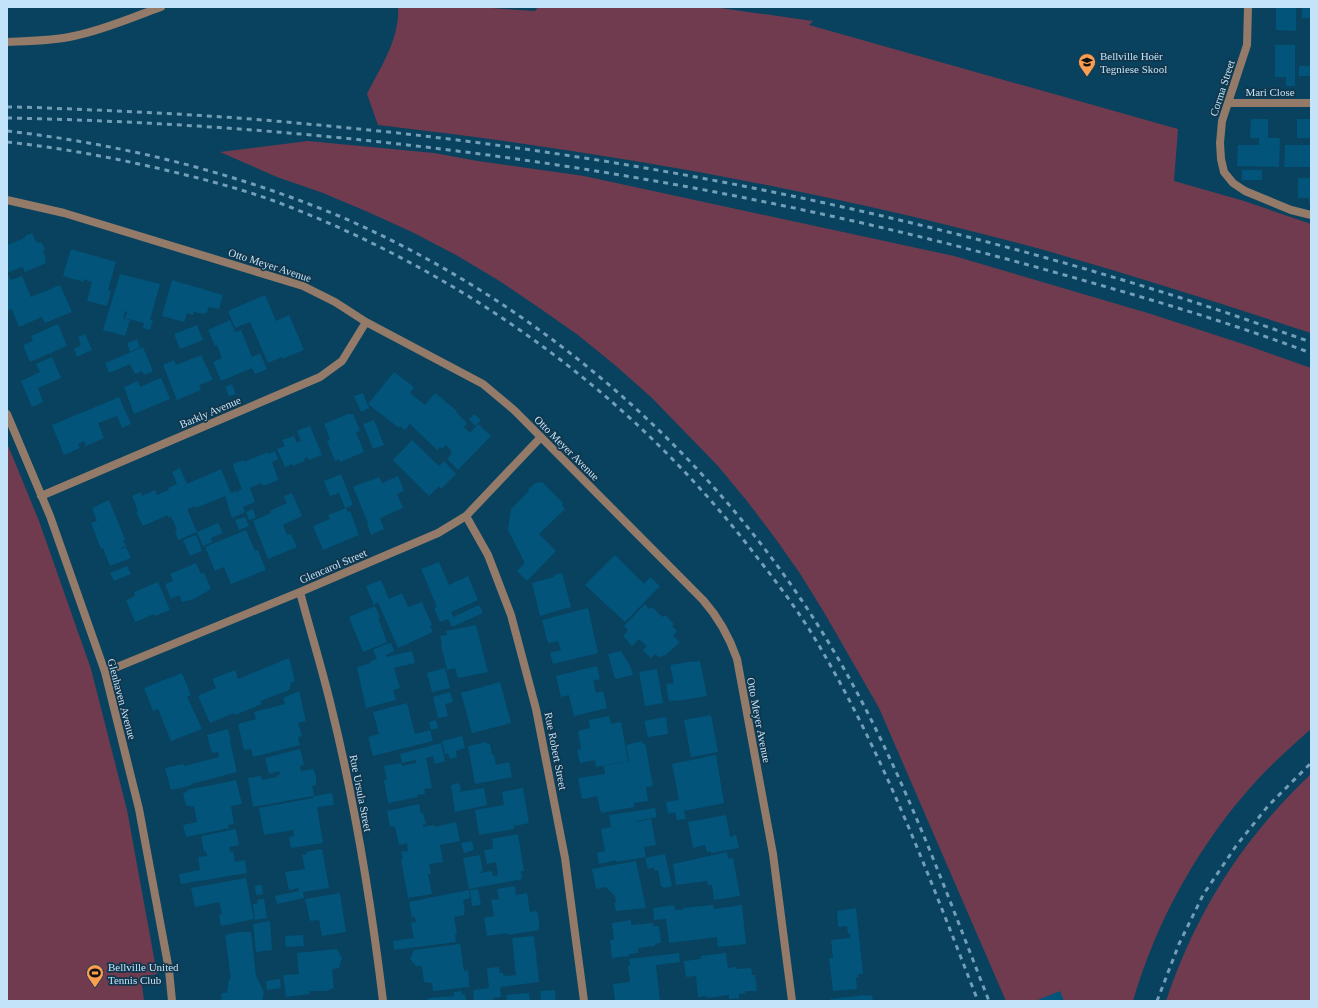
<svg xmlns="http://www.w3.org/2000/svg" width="1318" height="1008" font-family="'Times New Roman',serif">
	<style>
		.green { fill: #713b4f }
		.building { fill: #02547a }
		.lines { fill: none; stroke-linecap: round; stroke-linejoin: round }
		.minor { stroke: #947a68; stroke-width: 8 }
		.rail { stroke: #729eb7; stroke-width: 3; stroke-dasharray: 5 5; stroke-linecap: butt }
		.labels { text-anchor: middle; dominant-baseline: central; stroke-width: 3.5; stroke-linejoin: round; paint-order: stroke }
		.poi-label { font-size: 11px; fill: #c2e3f9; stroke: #12364b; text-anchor: start }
		.street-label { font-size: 11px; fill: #c2e3f9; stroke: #12364b }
	</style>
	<rect width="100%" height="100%" fill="#08425e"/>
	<!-- green -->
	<path class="green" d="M398,7H476L535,11L538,7H713L813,21L809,25L1178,129L1174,181L1244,201L1311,224V333C1200,297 1088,260 975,232C778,182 579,148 378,125L367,94C381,67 400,38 398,7Z
		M308,141L434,153L478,161L584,176L954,256L1151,314L1246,345L1311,368V729C1293,745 1275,761 1258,779C1200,842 1157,919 1133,1001H1006L879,708L825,614L801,575L775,538L747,501L718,466L652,398L616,366L578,335L538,307L498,280L456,255L412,232L368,212L323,193L277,177L220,152Z
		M7,443L39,521L91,669L127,810L157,974L141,977L144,1001H7Z
		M1311,774V1001H1166C1196,912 1243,838 1311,774Z"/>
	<!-- building -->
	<path class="building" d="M1276,7H1296V31L1276,30Z
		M1302,7H1311V18H1302Z
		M1275,45H1295V86H1286V77H1275Z
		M1299,66H1311V76H1299Z
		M1251,119H1268V138H1280L1279,167L1237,166L1238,145H1259V138H1250Z
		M1297,119H1311V138H1297Z
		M1285,145H1311V167H1284Z
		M1242,170H1262V180H1242Z
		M1298,178H1311V202H1309V198H1298Z
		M32,233L36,242L42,243L45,250L43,251L46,259L45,260L46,263L25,272L22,267L7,273L11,280L22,276L31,297L60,285L72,312L45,323L42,317L19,327L12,309L7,311V245L25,238V236Z
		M71,249L116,262L108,290L111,291L107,306L87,301L92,282L84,279V282L63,276Z
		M120,274L160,284L150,320H153L150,330L143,328L144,323L125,318L127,312L125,311L123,318L130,320L125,336L103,330Z
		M172,280L223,295L219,309L209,307L207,312L203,314L194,312L193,315L187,313L184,322L162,316Z
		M265,295L276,321L289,315L304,350L282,359V357L268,363L250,322L235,328L228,311Z
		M230,320L235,332L241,330L252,357L260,353L267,369L255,374L252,368L221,381L213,362L222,358L217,345L215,346L208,330Z
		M58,324L67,346L30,362L23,345L33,341L31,336Z
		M197,325L203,340L180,349L174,334Z
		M85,334L92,350L77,357L74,349L81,345L78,337Z
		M137,339L140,347L130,352L127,343Z
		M143,347L153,371L144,375L142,371L135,374L130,364L109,373L105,363Z
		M201,355L213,380L199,385L201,390L177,400L163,365L174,360L176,365Z
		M52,357L61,378L38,388L43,402L32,407L21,381L40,372L36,364Z
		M394,372L414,387L410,393L425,405L435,393L457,411L456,412L467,423L464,427L470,433L478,424L491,436L458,470L447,459L452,454L450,453L452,451L446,445L442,449L440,447L437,450L410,424L405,430L400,426L399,428L368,404Z
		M161,378L170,399L134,414L124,387L138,381L140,387Z
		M232,384L236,394L229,396L225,387Z
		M363,393L369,408L361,412L354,396Z
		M119,397L131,424L122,428L117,416L98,423L104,438L86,446L84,441L78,444L80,448L64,455L52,425Z
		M348,414H353L360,431L356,432L364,452L340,462L339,459L335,461L327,441L330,439L324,424Z
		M474,414L481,420L475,426L469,419Z
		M374,420L384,445L373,449L363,424Z
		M310,426L322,455L309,460L307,457L304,459L305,461L293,466L292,464L285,467L277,449L285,446L282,440L294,436L297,443L301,441L297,431Z
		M412,440L439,466L444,461L456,474L441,489L439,486L429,496L393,460Z
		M275,451L278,459L272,462L278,480L263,486L261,483L250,488L255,502L243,507L245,512L232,518L225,496L196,508L195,506L187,509L197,532L178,540L175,531L177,530L171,516L169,518L168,515L143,526L136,512L138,511L132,496L141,492L142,496L155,490L157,495L169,490L168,488L177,484L172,472L180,468L187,484L221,469L231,493L236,491L240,500L237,492L242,489L233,466H234L233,464L243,460L244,462L268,452L269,454Z
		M341,474L353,505L345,508L339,493L330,496L324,481Z
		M398,476L404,491L397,494L403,508L380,518L384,529L371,535L367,524L368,523L353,487L379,477L382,483Z
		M542,482L563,503L562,505L565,509L539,534L556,551L527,581L517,571L524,564V561L508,530L511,509L529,491L528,490L535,483Z
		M292,493L302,516L283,525L287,535L291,534L297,547L268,559L253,521L271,513L270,511L287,503L284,496Z
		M109,500L125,539L123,540L126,546L121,548L122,549L126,547L131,558L110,566L103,548L101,549L91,523L97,521L92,508Z
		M346,508L348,512L350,511L359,535L323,550L313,526L330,519L328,515Z
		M253,509L256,518L249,520L246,512Z
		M245,517L249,526L239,530L235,520Z
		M218,523L223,533L211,538L212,542L203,546L197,532Z
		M246,530L255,551L258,550L266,570L231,584L224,567L215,571L205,547Z
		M196,535L202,551L190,556L183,540Z
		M615,555L644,584L650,577L660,586L625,622L585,585Z
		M439,562L449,585L468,576L478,600L451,612L453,617L479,605L483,613L452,627L448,619L440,622L434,608L437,607L421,569Z
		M196,563L201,574L204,573L211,589L194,599L182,602L179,595L171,599L165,584L173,581L170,574Z
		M127,566L131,574L114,581L110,573Z
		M562,573L571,607L540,616L532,583L554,577V575Z
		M381,580L389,599L402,593L408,607L422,602L432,625L430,626L433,632L398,648L378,602L374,605L366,586Z
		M158,582L170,610L155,616L154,614L135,622L126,600L135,596L134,592Z
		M645,604L649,609L652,607L662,617L665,615L674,624L672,626L677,631L673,636L680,642L666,655L659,657L655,654L651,658L643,650L647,646L639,639L632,646L623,636L628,631L624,626Z
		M375,606L380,617L378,618L387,642L363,652L349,617Z
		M588,608L598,653L553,664L550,653L561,650L558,641L548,643L542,620Z
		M476,625L488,672L458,678L455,668L447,670L441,645L442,644L440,636L447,635L446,631Z
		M388,643V644L391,643L394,651L386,655V657L412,651L415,663L394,668L400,688L393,690L396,700L366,708L357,667L371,663V661L377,659L373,650Z
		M621,651L630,666L633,675L615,679L608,654Z
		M289,658L295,681L290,683L291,685L289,690L260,701L262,704L235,715L234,713L210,723L198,696L216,688L212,679L235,670L238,679Z
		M695,661V662L700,661L707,696L677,701V700L669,701L666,684L674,683L670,665Z
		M597,666L600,679L593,681L596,693L603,691L607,708L574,716L569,695L561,697L556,676Z
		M445,668L450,688L432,692L427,673Z
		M657,669L663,703L645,706L639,672Z
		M182,673L191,695L187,697L202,729L171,741L158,709L153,711L144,688Z
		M500,682L511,723L472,733L461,693Z
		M299,691L306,721L298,723L302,736L298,737L300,745L253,757L251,749L244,750L238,724L256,719L254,712L285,704L283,698Z
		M450,692L453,702L445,704L448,716L438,718L433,697Z
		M407,703L415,734L430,730L433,741L373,756L368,737L379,734L373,712Z
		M711,715L718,752L691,757L684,720Z
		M609,716L611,724L621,722L628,761L596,767L595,760L580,763L577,750L581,749L578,731L590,728L589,720Z
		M666,717L668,734L648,737L644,721Z
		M436,720L438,728L431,730L429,722Z
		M228,729L231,741H230L237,772L191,784L192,785L171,790L165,768L183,764L184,766L219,757L218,752L212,753L207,735Z
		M462,736L465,748L456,751L457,757L450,759L448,753L445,754L442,741Z
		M642,741V744L645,743L653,786L646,787L648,801L634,803V807L601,813L597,796L582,799L578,778L605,774L604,766L629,761L626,745Z
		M486,742L487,744H490L492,755H494L496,765L509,762L512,777L475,784L468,746Z
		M441,743L445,761L435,764L433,756L426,758L432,788L424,789L425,794L417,795L418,797L388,803L384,780H387L384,766L401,763L402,766L416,763V760L402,763L400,754Z
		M300,749L304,765L300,766L301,771L313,769L316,776V785L312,786L314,796L332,793L334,805L317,807L323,843L291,848L289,837L294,836L293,830L264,835L259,808L313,798V796L253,807L248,778L261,776L262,780L277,777V775H280L279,771L269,774L265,758Z
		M716,755L724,803L684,811L686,819L677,820L675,812L668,814L666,802L679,800L672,764Z
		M236,780L242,804L231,806L234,824L228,825L229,828L186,837L183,825L197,822L194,806L190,807V805L186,806L183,793L187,792V790Z
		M459,783L461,791L452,793L451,785Z
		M484,788L487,805L455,812L452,793Z
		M523,788L529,823L514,826V829L479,835L475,810L504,805L502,792Z
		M419,804L421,813H423L426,824L423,825V827L435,825V827L456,822L460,841L440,845L443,862L429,864L431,874H428L432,894L408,898L401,859H403L401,852L408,851L407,843L399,845L395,827L394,828L393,826H390L387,811Z
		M655,808L657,817L637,821V822L651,819L656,845L644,847L646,857L616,862V860L599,864L597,853L605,851L601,829L611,827L609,815Z
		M726,815L730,837L736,835L739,848L711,853V851L707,852L705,845L693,848L688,822Z
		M236,829L239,845L229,847L230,852L233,851L235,862L245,860L247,873L181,884L179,874L200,870L198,857L207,856L206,851L204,852L201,836Z
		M518,834L524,871H521L522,879L469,889L463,858L480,855L483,871L480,872V873L492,871L493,876L498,875L496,862L487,864L484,850L493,849L492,839Z
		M472,841L474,850L464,853L461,843Z
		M322,849L329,888L303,892L304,898L277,904L275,896L299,891L298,888L289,890L285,872L305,869L302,855L307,854V852Z
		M727,852L728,859L733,858L740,896L714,900L712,885H708L707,881L676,885L673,864Z
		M665,854L672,886L664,888L661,886L658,870L655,871L654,868L648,869L645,858Z
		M636,861L646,908L616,911L614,903H616L615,896L606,887L596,889L592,869Z
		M246,878L254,919L221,926L219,915L222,914L219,902L195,907L191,888Z
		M262,885L263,894L256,895L255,886Z
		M515,886L516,895L527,893L530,912L537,911L539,921V930L508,935L507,933L487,936L484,918L494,916L491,900L499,899L497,889Z
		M478,889L481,905L472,906L470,890Z
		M469,890L470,898L463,900L465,911H464V915L454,917L457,934L455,935L456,942L394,950L393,941L414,938L411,923L416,922L415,917H412L409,902Z
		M340,893L346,932L322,936L319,920L310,921L305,899Z
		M264,899L267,918L255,920L253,904L258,903L257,900Z
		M674,905L675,910H683V908L713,905L714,909L742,905L746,944L718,947L717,937L669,943L666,919L654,920L653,908Z
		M856,908L863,974H858L859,977L856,978L857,989L833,991L829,958H833L831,940L850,938V933L848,934L847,926L838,927L837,911Z
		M631,920V925L653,923V926H659L661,943L655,944V946L638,948V953L629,954V956L612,958L610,940H614L612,923Z
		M270,921L272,950L256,952L253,924Z
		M238,932H251L256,976L264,992L262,1001H221L222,993H227L229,979H231L225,935Z
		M303,935L304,946L286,947L285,936Z
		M534,936L539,982L500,987L501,997L493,998V1001H474L473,990L489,988L487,968L499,967L500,973H503L504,976L515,975L516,977L512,938Z
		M460,944L464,971L468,970L469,987L433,991L432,983L424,982L422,966H416L410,959L414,950Z
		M337,949L342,958L339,968L332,969L334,988L326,991H309L310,994L286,997L283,975L299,974L297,953Z
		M679,953L680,962L656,965L660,1001H615L613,984L630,982L628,966L630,965L629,959Z
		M726,953L728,968L736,967V969L751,968L752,975H755L757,991H745L746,993L739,994V998L729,999V995L707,998V996L698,997L696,976L686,977L684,961L701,959V956Z
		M280,979L281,988L267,990L266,981Z
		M555,990L556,1001H541L540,991Z
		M462,991V995L465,994L466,1001H426V1000L430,998L454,996V992Z
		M1060,991L1064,1001H1035Z
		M529,993L530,1001H507L506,995Z
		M865,995V996L872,995L873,1001H831L830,999Z"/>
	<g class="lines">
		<!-- minor -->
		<path class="minor" d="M1248,7L1247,45L1222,121L1220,143L1221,159L1224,172L1233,183L1245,191L1291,210L1311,215
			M7,42C30,41 52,41 74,36C104,30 133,17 161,7
			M1228,103H1311
			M7,200L64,213L303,286L335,302L366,322L483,384L514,410L703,600C719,618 729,636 737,659L773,854L792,1001
			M7,414L50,516L105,672L139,809L169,970L172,1001
			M41,496L320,377L342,361L366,322
			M466,516L488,555L511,615L536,709L565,858L584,1001
			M300,592C310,630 322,668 331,706C355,803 371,902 383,1001
			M105,672L300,592L438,533L466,516L541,437"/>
		<!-- rail -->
		<path class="rail" d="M7,107C36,107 65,109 94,110C165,113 236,117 307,124C602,150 896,208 1178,297C1223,311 1267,327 1311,342
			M7,118C357,125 706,175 1043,269C1133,294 1223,320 1311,353
			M7,131C121,144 233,172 339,216C544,304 724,463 836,655C900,764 943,884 989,1001
			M7,142C72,149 135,162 198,178C229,186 260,195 290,207C473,279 637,399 756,556C775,580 793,604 809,629C881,746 928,874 978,1001
			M1157,1001L1179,944L1203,895L1236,846L1268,806L1311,763"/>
	</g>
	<!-- icons -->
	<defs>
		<g id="school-pin" transform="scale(0.9)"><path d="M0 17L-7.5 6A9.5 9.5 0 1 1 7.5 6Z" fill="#fc9e52" stroke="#12364b"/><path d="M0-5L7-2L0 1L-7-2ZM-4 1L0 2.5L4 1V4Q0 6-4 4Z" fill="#111"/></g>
		<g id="stadium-pin" transform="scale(0.9)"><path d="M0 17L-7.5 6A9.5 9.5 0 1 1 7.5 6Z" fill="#fc9e52" stroke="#12364b"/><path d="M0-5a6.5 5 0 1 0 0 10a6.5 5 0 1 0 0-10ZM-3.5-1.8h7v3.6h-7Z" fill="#111"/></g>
	</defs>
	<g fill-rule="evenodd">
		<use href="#school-pin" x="1087" y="62"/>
		<use href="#stadium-pin" x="95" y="973"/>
	</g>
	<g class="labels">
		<!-- poi labels -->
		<g class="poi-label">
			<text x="1100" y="56">Bellville Hoër<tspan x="1100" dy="13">Tegniese Skool</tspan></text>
			<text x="108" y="967">Bellville United<tspan x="108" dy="13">Tennis Club</tspan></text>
		</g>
		<!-- street labels -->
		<g class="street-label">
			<text transform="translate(1222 88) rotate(-72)">Corma Street</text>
			<text x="1270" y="92">Mari Close</text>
			<text transform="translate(270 265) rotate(18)">Otto Meyer Avenue</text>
			<text transform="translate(210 412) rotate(-23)">Barkly Avenue</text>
			<text transform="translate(567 448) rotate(45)">Otto Meyer Avenue</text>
			<text transform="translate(333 566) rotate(-23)">Glencarol Street</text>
			<text transform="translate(122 699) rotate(75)">Glenhaven Avenue</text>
			<text transform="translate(759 720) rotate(79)">Otto Meyer Avenue</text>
			<text transform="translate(556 751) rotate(79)">Rue Robert Street</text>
			<text transform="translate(361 793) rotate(79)">Rue Ursula Street</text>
		</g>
	</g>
	<!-- border -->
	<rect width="1318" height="1008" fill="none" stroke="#c2e3f9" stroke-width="16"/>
</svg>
